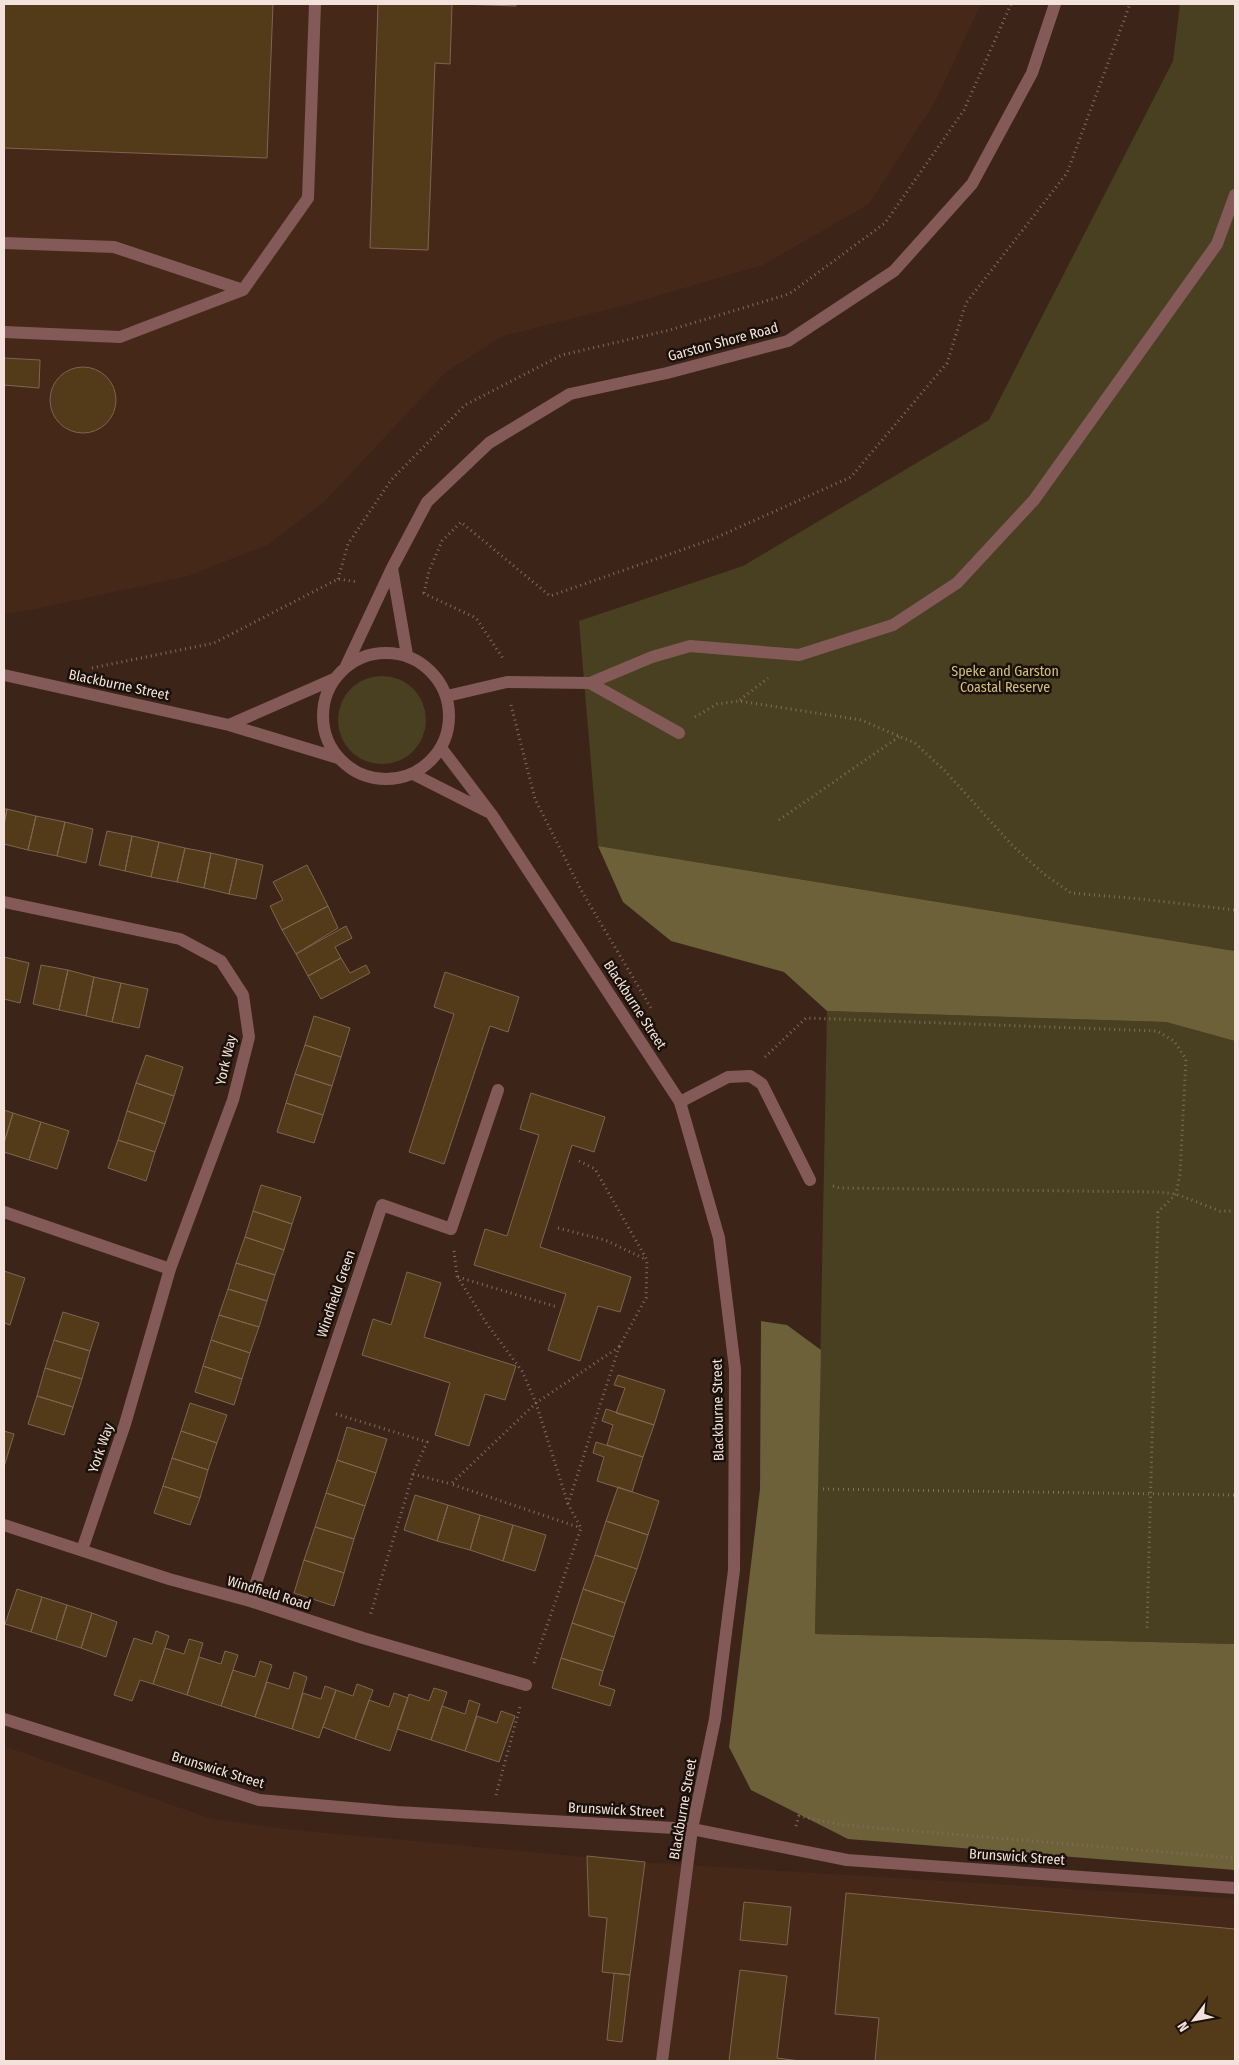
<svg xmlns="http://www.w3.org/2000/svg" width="1239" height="2065" font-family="'Fira Sans Condensed',sans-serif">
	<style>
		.built { fill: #462819 }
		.green { fill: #484020 }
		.forest { fill: #6c6138 }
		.building { fill: #533a18; stroke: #7b6751 }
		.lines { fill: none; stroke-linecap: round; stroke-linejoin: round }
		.path { stroke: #826d63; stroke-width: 3; stroke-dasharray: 1 4; stroke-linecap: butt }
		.service { stroke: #835a58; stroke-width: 12 }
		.minor { stroke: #835a58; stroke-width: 12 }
		.labels { text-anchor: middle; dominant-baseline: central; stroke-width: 5; stroke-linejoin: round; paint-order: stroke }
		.street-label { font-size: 14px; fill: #f3e2db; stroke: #1b110b }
		.park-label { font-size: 14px; fill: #d2c07b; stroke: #1b110b }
	</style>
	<rect width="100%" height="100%" fill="#3c2419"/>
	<!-- built -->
	<path class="built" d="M4,4H981L936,100L869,204L763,265L626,305L503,336L446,372L324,502L269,544L188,576L30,610L4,614Z
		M4,1746L212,1819L285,1829L638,1862L1235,1899V2061H4Z"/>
	<!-- green -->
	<path class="green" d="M1180,4H1235V951L598,846L579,621L743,566L989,420L1173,61Z
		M338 720a44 44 0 1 1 88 0a44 44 0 1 1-88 0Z
		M827,1011L1166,1022L1235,1041V1644L815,1634Z"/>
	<!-- forest -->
	<path class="forest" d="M598,846L1235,951V1041L1166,1022L827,1011L784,972L671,941L623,902Z
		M761,1321L787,1325L821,1350L815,1634L1235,1644V1870L848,1839L751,1790L729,1747L760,1489Z"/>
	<!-- building -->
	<path class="building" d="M4,4H273L267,158L4,148Z
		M378,4H452L450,64L435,63L428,250L370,248Z
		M461,4H516V6Z
		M4,358L40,360L39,388L4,385Z
		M50 400a33 33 0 1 1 66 0a33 33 0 1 1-66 0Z
		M4,809H7L4,825Z
		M7,809L36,816L28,850L4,844V825Z
		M36,816L65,822L57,856L28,850Z
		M65,822L93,829L86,863L57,856Z
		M107,831L132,836L125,871L99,865Z
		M132,836L159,842L151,877L125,871Z
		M159,842L185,848L177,882L151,877Z
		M185,848L211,853L204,888L177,882Z
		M211,853L237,859L229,894L204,888Z
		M237,859L263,865L256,899L229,894Z
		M307,865L328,906L282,930L270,906L283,900L273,882Z
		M328,906L338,928L296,954L282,930Z
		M346,926L352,938L335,947L341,958L308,976L296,954Z
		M4,957L29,963L20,1003L4,999Z
		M341,958L350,973L366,965L370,973L321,999L308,976Z
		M41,965L68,970L59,1010L33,1004Z
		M68,970L94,977L86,1016L59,1010Z
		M445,972L519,997L508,1032L490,1026L444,1164L409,1152L454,1014L434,1007Z
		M94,977L121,983L112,1022L86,1016Z
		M121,983L148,989L139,1028L112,1022Z
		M314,1016L350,1028L341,1057L305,1045Z
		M305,1045L341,1057L332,1086L295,1074Z
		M146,1055L183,1067L174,1096L136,1083Z
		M295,1074L332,1086L323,1115L286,1103Z
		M136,1083L174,1096L165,1124L127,1111Z
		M531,1093L605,1117L594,1152L572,1145L540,1247L631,1277L620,1312L598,1306L580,1361L548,1350L566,1294L474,1265L485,1229L507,1236L539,1135L520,1129Z
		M286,1103L323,1115L314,1143L277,1132Z
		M4,1110L13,1113L4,1143Z
		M127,1111L165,1124L155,1152L118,1140Z
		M13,1113L41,1122L29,1160L4,1152V1143Z
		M41,1122L69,1131L57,1169L29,1160Z
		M118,1140L155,1152L146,1181L108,1168Z
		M261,1185L301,1197L292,1224L253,1211Z
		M253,1211L292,1224L284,1250L245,1237Z
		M245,1237L284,1250L275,1275L236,1263Z
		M236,1263L275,1275L267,1301L228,1289Z
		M4,1271L25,1278L10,1325L4,1323Z
		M407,1272L441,1283L424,1337L516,1366L505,1400L485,1394L469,1446L435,1435L450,1383L362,1355L373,1319L391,1325Z
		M228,1289L267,1301L259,1327L219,1315Z
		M63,1312L99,1323L90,1351L54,1340Z
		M219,1315L259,1327L250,1353L211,1340Z
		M54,1340L90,1351L82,1379L45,1368Z
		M211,1340L250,1353L242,1379L203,1366Z
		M203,1366L242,1379L234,1405L195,1392Z
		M45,1368L82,1379L73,1407L37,1396Z
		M618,1375L665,1390L654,1425L616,1413L625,1388L614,1385Z
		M37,1396L73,1407L64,1435L28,1424Z
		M190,1403L227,1415L217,1443L181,1431Z
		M606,1409L654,1425L643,1457L607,1445L613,1425L602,1421Z
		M347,1427L387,1439L376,1473L337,1460Z
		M4,1431L14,1434L4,1467Z
		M181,1431L217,1443L208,1470L172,1458Z
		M596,1442L643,1457L632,1492L597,1481L604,1457L593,1453Z
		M172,1458L208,1470L200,1498L163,1486Z
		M337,1460L376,1473L365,1506L326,1493Z
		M163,1486L200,1498L190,1525L154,1513Z
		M618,1487L659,1501L648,1535L606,1521Z
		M326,1493L365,1506L354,1539L315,1527Z
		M415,1495L448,1505L437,1541L404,1530Z
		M448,1505L480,1515L470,1550L437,1541Z
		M480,1515L513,1525L503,1561L470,1550Z
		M606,1521L648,1535L637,1569L595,1555Z
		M513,1525L546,1535L535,1571L503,1561Z
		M315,1527L354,1539L344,1573L304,1560Z
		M595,1555L637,1569L625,1603L583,1589Z
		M304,1560L344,1573L334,1606L294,1593Z
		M17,1589L42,1597L31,1632L5,1624Z
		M583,1589L625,1603L614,1637L572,1623Z
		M42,1597L67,1605L56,1640L31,1632Z
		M67,1605L92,1613L81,1648L56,1640Z
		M92,1613L117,1622L106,1657L81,1648Z
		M572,1623L614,1637L603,1671L561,1658Z
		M156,1631L169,1636L153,1684L140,1680L132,1701L114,1695L134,1638L152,1644Z
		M189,1639L203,1643L187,1695L153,1684L165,1648L184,1654Z
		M225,1651L238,1655L221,1706L187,1695L199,1657L221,1664Z
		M561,1658L603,1671L599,1685L615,1690L610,1706L552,1688Z
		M260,1661L272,1665L255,1717L221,1706L233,1670L255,1677Z
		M294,1672L307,1677L292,1729L255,1717L267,1682L289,1689Z
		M357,1684L373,1690L355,1739L323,1727L336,1690L353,1696Z
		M325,1686L336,1690L319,1738L292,1729L303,1693L321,1699Z
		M434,1688L447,1692L431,1740L397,1729L409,1694L429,1701Z
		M394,1693L408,1698L390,1751L355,1739L369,1700L389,1707Z
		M469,1700L480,1704L465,1751L431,1740L442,1706L465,1714Z
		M501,1711L515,1716L499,1762L465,1751L477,1716L497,1723Z
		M587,1856L645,1862L630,1975L602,1972L607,1918L589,1916Z
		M846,1893L1235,1929V2061H875L879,2018L835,2014Z
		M744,1902L791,1907L787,1945L740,1940Z
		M740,1970L787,1976L777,2058L800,2061H729Z
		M614,1973L630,1975L622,2042L607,2040Z"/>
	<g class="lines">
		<!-- path -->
		<path class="path" d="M338,579L348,544L391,480L465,405L562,355L670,330L789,294L885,223L964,110L1011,4
			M423,593L476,618L504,660
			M424,593L429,571L442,541L461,522L550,596L713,539L851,477L947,363L966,303L1067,173L1130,4
			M92,668L214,643L338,579L358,582
			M740,700L768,678
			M511,705L535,799L581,890L651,1008L650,1011
			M695,717L717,704L739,701L861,720L915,743L945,771L1013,846L1044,874L1071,893L1141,899L1235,910
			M779,820L900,736
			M765,1057L806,1018L1157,1031L1174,1041L1186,1059L1180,1174L1176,1194L1158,1212L1147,1629
			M579,1161L595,1169L647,1260L646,1298L619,1347
			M833,1186L839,1188L1157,1192L1176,1194L1220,1211H1235
			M558,1228L605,1240L647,1260
			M454,1251L457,1276L487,1324L522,1371L536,1403L568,1504
			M458,1277L557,1307
			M336,1414L427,1442L413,1474L370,1616
			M413,1474L451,1484
			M823,1489L1235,1495
			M534,1663L581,1528L568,1504L619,1347L536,1403L451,1484L581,1528
			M496,1795L520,1707
			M796,1826L799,1816L843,1825L1235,1858"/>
		<!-- service -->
		<path class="service" d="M4,243L114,247L243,290
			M4,332L120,337L243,290L308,198L315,4
			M590,683L652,657L690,646L799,655L893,625L957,583L1034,500L1217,244L1235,195
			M680,1102L728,1077L750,1076L762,1084L810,1180
			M692,1829L847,1860L1235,1888"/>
		<!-- minor -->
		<path class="minor" d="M392,568L407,655
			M323 716a63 63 0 1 1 126 0a63 63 0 1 1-126 0Z
			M346,666L392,568L427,502L489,443L570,394L667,373L788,341L894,271L972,184L1032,73L1055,4
			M4,675L229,725L338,758
			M447,696L507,682L590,683L679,733
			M229,725L334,679
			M442,749L492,815L680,1102L719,1238L735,1369L734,1570L715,1719L692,1829L662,2061
			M413,774L488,812
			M4,902L180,939L221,961L243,995L249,1037L233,1100L170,1269L125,1424L82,1550
			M4,1212L170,1269
			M4,1525L169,1579L250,1601L363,1638L526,1685
			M250,1601L382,1205L451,1229L498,1090
			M4,1719L259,1800L397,1812L692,1829"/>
	</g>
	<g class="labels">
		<!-- street labels -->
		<g class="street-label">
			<text transform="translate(723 342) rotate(-15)">Garston Shore Road</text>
			<text transform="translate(119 685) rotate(12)">Blackburne Street</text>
			<text transform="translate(635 1005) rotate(57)">Blackburne Street</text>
			<text transform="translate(226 1060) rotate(-77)">York Way</text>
			<text transform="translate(336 1294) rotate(-71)">Windfield Green</text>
			<text transform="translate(718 1410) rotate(-91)">Blackburne Street</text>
			<text transform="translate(101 1448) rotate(-71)">York Way</text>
			<text transform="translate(269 1593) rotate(17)">Windfield Road</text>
			<text transform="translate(218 1770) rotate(17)">Brunswick Street</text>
			<text transform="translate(683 1809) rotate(-80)">Blackburne Street</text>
			<text transform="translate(616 1810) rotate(3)">Brunswick Street</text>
			<text transform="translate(1017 1857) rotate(4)">Brunswick Street</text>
		</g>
		<!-- park labels -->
		<g class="park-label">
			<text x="1005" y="671">Speke and Garston<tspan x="1005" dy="16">Coastal Reserve</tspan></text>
		</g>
	</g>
	<!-- border -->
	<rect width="1239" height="2065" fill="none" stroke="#f3e2db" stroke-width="10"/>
	<!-- north arrow -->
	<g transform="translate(1194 2020) rotate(238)" stroke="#1b110b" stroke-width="4" paint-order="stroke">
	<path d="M0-4L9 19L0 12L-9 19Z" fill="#f3e2db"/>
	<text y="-8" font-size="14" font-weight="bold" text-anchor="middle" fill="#f3e2db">N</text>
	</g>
</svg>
